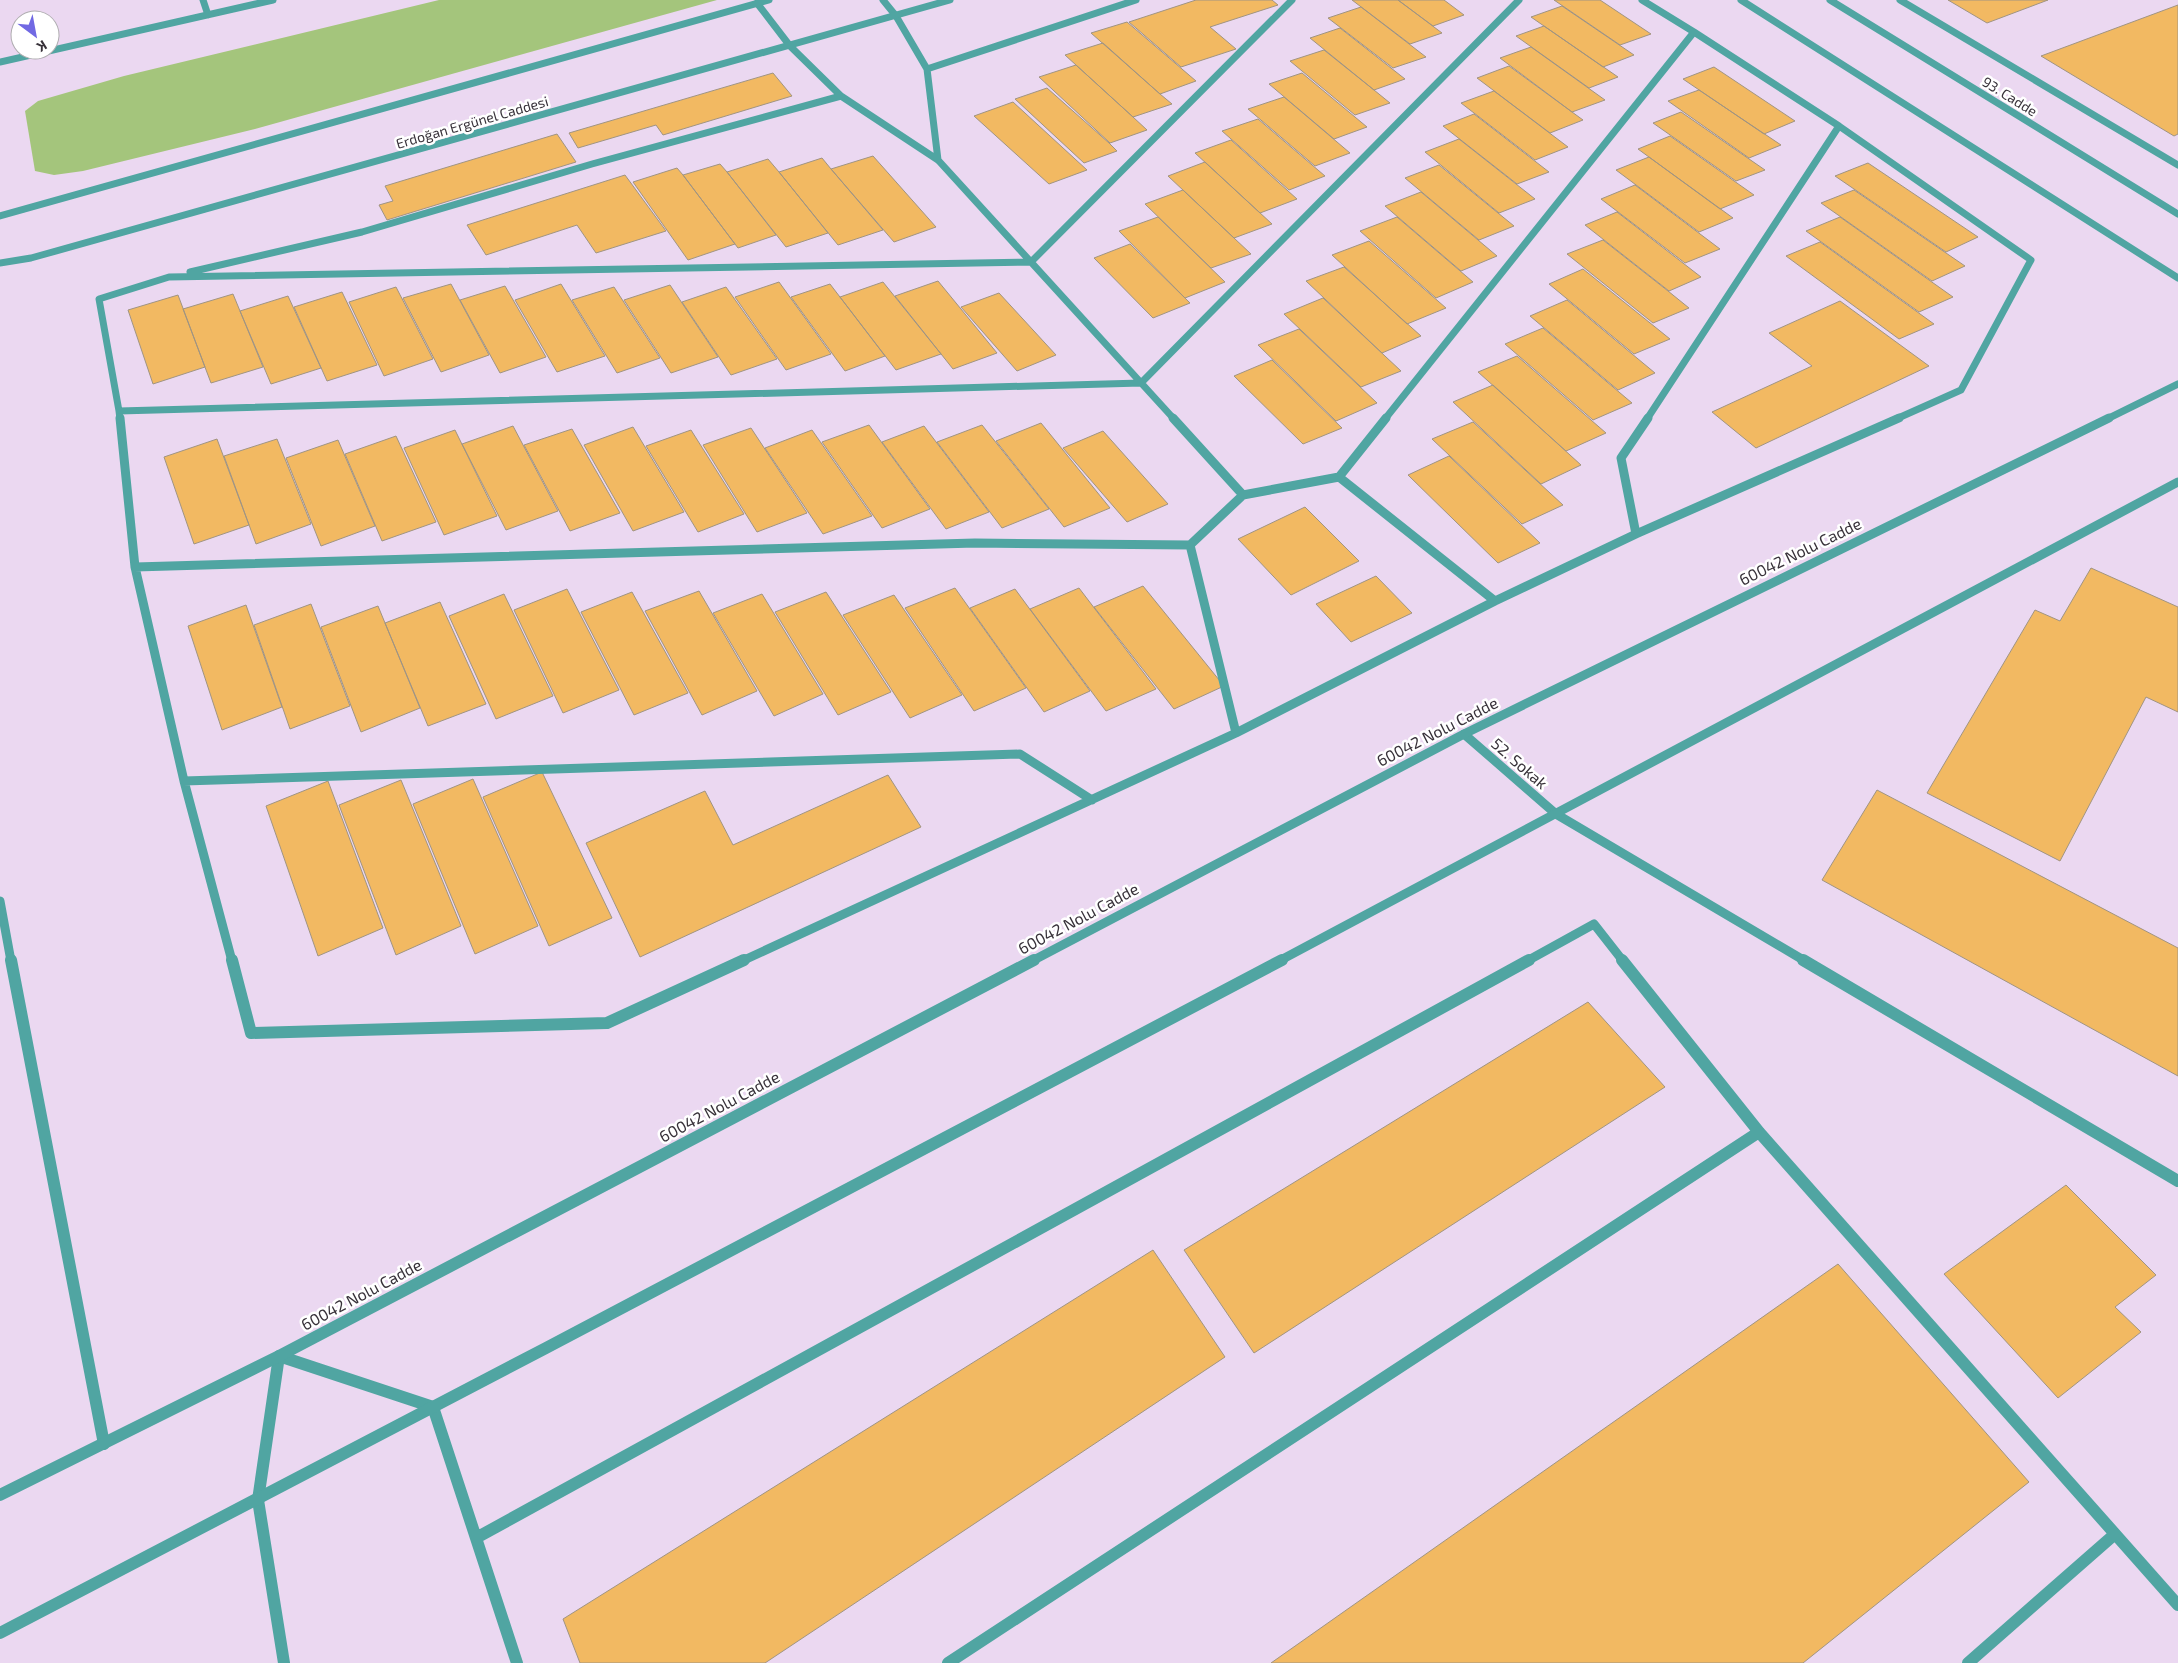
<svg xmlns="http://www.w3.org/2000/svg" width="2178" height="1663" font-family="'Exo 2',sans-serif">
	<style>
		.built { fill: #ebd8f1; fill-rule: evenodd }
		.green { fill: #a4c57c }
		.building { fill: #f2b962; stroke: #a09482 }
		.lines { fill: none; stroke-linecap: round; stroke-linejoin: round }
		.service-far2 { stroke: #50a5a2; stroke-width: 7 }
		.service-far1 { stroke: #50a5a2; stroke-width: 9 }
		.service { stroke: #50a5a2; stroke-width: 12 }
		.minor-far2 { stroke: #50a5a2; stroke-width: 7 }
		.minor-far1 { stroke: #50a5a2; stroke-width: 9 }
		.minor { stroke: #50a5a2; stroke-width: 12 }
		.tertiary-far2 { stroke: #50a5a2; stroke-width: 7 }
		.tertiary-far1 { stroke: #50a5a2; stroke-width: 9 }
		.tertiary { stroke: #50a5a2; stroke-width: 12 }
		.labels { text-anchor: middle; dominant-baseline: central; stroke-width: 5; stroke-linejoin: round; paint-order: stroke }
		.far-street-label { font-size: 14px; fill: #38323a; stroke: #fff }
		.street-label { font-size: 16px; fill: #38323a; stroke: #fff }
	</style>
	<rect width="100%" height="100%" fill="#f3e4f7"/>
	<!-- built -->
	<path class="built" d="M0,0H2178V1663H0ZM20,20H50V50H20Z"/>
	<!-- green -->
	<path class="green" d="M439,0H717L255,129L83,171L54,175L35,171L25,111L38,101L124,76Z"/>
	<!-- building -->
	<path class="building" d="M1196,0H1272L1278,5L1210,27L1236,49L1181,67L1129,22Z
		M1352,0H1398L1442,33L1410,44Z
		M1398,0H1444L1464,15L1433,26Z
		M1554,0H1600L1651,34L1620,45Z
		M1948,0H2048L1987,23Z
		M2178,5V134L2174,136L2041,56Z
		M1562,6L1634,55L1603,67L1531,17Z
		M1361,7L1426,57L1393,68L1328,18Z
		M1127,22L1196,81L1160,94L1091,33Z
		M1544,26L1618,77L1589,88L1516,36Z
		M1340,28L1405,79L1374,90L1310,38Z
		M1103,43L1160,94L1172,104L1133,117L1065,55Z
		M1531,47L1605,100L1572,112L1500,58Z
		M1324,50L1374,90L1390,103L1355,115L1290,61Z
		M1076,65L1133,117L1147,130L1110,143L1039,77Z
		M1509,66L1583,120L1550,133L1477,78Z
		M1714,67L1795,121L1764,134L1683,79Z
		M773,73L792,96L663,135L656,125L578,148L569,133Z
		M1302,73L1367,127L1334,139L1269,84Z
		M1047,88L1109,143L1117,151L1084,163L1015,99Z
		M1699,90L1781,145L1749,158L1668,101Z
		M1494,91L1568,147L1535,160L1461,103Z
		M1284,97L1350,153L1315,166L1248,109Z
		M1013,102L1087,170L1049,184L974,116Z
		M1681,112L1765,170L1736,181L1653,123Z
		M1474,114L1549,172L1517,184L1443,126Z
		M1258,119L1325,176L1289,190L1222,131Z
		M557,134L576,162L387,220L379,205L393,201L385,186Z
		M1670,136L1754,195L1720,209L1638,149Z
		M1459,139L1535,199L1499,213L1425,152Z
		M1231,140L1297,199L1260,213L1195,153Z
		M873,156L936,227L894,242L831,169Z
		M1649,157L1733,218L1699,232L1616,170Z
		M822,158L831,169L883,230L838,245L779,172Z
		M768,159L779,172L828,233L786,247L727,172Z
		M1205,162L1272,224L1234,238L1168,176Z
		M1868,163L1978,237L1946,252L1835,176Z
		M720,164L727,172L776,235L738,248L683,175Z
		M1439,165L1514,226L1479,240L1405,178Z
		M677,168L683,175L735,244L688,260L633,182Z
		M625,175L666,231L596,253L577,225L486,255L467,225Z
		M1635,185L1720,249L1685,263L1601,199Z
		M1183,190L1251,254L1211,268L1145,204Z
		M1854,190L1965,266L1932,281L1821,203Z
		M1421,192L1497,256L1461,271L1385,206Z
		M1617,212L1701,277L1669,291L1585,225Z
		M1158,217L1225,282L1185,298L1119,231Z
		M1397,217L1473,282L1436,298L1360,231Z
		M1840,217L1953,297L1919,312L1806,231Z
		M1603,240L1668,291L1689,308L1653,323L1567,254Z
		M1369,241L1446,308L1407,324L1332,255Z
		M1820,242L1934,324L1899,339L1786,256Z
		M1130,244L1190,303L1153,318L1094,258Z
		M1344,267L1421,336L1382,353L1306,281Z
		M1583,269L1670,339L1634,354L1549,284Z
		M938,281L997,353L953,369L895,296Z
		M779,282L831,354L786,370L735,297Z
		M883,282L941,354L896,370L840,297Z
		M451,284L489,355L441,372L403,298Z
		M561,284L605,356L557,372L515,300Z
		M830,284L885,356L845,371L791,297Z
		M670,285L718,357L671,373L624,300Z
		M505,286L546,357L500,373L460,300Z
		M396,287L433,359L384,376L349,302Z
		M614,287L660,358L617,373L572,300Z
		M726,287L777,359L731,375L682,302Z
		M342,292L377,365L327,381L294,307Z
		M999,293L1056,355L1017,371L961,307Z
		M233,294L263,367L211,383L183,309Z
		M178,295L205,367L153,384L128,310Z
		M288,296L321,368L271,384L240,311Z
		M1323,298L1401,371L1361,387L1284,314Z
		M1567,300L1655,373L1618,390L1530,316Z
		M1840,301L1929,366L1756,448L1712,412L1812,366L1769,333Z
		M1543,328L1632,403L1593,420L1505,344Z
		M1299,329L1377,403L1336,421L1258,345Z
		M1517,356L1606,433L1566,451L1478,372Z
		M1272,360L1342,428L1303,444L1234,376Z
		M1493,385L1581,465L1541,484L1453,402Z
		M1473,422L1563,505L1522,524L1432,439Z
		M1041,423L1110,508L1064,527L996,441Z
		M869,425L930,509L882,528L822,442Z
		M982,425L1049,509L1002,528L937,442Z
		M513,426L558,511L506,530L462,444Z
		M924,426L989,512L946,529L882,442Z
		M633,427L684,512L633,531L584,445Z
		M751,428L807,513L757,532L703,445Z
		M572,429L620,513L570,531L524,445Z
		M455,430L497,516L444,535L404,448Z
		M691,430L744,514L698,532L646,446Z
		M812,430L872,516L823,534L765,448Z
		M1103,431L1168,504L1127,522L1063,448Z
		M396,436L436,522L382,541L345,454Z
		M217,439L249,525L194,544L164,457Z
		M277,439L311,524L256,544L224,456Z
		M338,440L375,526L321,546L286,458Z
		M1449,456L1540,543L1498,563L1408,475Z
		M1305,507L1359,561L1291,595L1238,539Z
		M2091,568L2178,607V712L2146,697L2060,861L1927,793L2035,610L2060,621Z
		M1376,576L1412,613L1351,642L1316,604Z
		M1143,586L1224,686L1174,709L1094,607Z
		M955,588L1026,688L974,711L905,608Z
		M1079,588L1156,689L1106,711L1030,609Z
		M567,589L619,690L563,713L514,610Z
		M1015,589L1090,691L1044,712L970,608Z
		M699,591L757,691L702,715L645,611Z
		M632,592L688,693L634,715L581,612Z
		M826,592L891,692L838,715L775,612Z
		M504,594L553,696L496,719L449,616Z
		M762,594L823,694L774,716L713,613Z
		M894,595L962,695L910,718L843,615Z
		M440,602L486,704L428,726L385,623Z
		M311,604L350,706L290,729L254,625Z
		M246,605L282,707L222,730L188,626Z
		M378,606L420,708L361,732L321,627Z
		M542,772L612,918L549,946L483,797Z
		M888,775L921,827L640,957L586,843L705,791L733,845Z
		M473,779L538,926L475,954L413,804Z
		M401,780L461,926L396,955L339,805Z
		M328,781L383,928L318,956L266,806Z
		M1877,790L2178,948V1076L1822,880Z
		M1588,1002L1665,1087L1254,1353L1184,1250Z
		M2066,1185L2156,1275L2115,1307L2141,1332L2058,1398L1944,1274Z
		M1153,1250L1225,1357L765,1663H580L563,1619Z
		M1838,1264L2029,1482L1803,1663H1271Z"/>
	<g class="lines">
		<!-- service-far2 -->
		<path class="service-far2" d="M883,0L896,16L927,69L938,160
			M1292,0L1031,262L169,277L99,299L119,411L1141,383L1519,0
			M1642,0L1694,32
			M1900,0L2178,165
			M757,3L790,46L841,96L938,160L1174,419
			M927,69L1136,0
			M190,272L362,232L592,164L841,96
			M119,411L120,419
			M1385,419L1694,32L1839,126L2031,260L1961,390L1896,419
			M1647,419L1839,126"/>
		<!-- service-far1 -->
		<path class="service-far1" d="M120,418L135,567L975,543L1190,545
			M1173,418L1243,495
			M1339,477L1386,418
			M1636,534L1621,458L1648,418
			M135,567L184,781L1020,754L1092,800
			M1236,733L1190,545L1243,495L1339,477L1495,601
			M184,781L232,961
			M742,961L1236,733L1495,601L1636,534L1899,418
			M1527,961L1594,924L1623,961"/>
		<!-- service -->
		<path class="service" d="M232,960L251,1033L607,1023L744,960
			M1622,960L1759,1132L2178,1605
			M476,1538L1529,960
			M284,1663L258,1500L279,1356L433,1407L517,1663
			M948,1663L1759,1132
			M1968,1663L2115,1534"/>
		<!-- minor-far2 -->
		<path class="minor-far2" d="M203,0L208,15
			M0,62L273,0
			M0,216L769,0
			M0,263L31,258L950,0"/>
		<!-- minor-far1 -->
		<path class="minor-far1" d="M1464,734L1556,814L1805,961
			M0,901L11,961"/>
		<!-- minor -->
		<path class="minor" d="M11,960L104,1444
			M1803,960L2178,1181"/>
		<!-- tertiary-far2 -->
		<path class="tertiary-far2" d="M1741,0L2178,278
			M1830,0L2178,214
			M2107,419L2178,384"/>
		<!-- tertiary-far1 -->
		<path class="tertiary-far1" d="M1032,961L1464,734L2109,418
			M1279,961L2178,482"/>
		<!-- tertiary -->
		<path class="tertiary" d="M0,1495L279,1356L1034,960
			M0,1633L546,1348L1282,960"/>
	</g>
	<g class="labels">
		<!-- far-street labels -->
		<g class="far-street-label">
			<text transform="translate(2010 96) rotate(32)">93. Cadde</text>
			<text transform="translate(472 122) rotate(-16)">Erdoğan Ergünel Caddesi</text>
		</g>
		<!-- street labels -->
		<g class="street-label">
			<text transform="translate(1800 551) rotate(-26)">60042 Nolu Cadde</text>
			<text transform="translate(1437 731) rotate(-27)">60042 Nolu Cadde</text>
			<text transform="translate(1520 763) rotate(41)">52. Sokak</text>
			<text transform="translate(1078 918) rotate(-28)">60042 Nolu Cadde</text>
			<text transform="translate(719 1106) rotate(-28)">60042 Nolu Cadde</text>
			<text transform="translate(361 1294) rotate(-28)">60042 Nolu Cadde</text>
		</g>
	</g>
	<!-- north arrow -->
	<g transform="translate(35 35) rotate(148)"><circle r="24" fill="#ffffff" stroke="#afadb0"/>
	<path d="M0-4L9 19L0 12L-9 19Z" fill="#7169e3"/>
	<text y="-8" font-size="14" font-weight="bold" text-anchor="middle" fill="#38323a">K</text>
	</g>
</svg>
